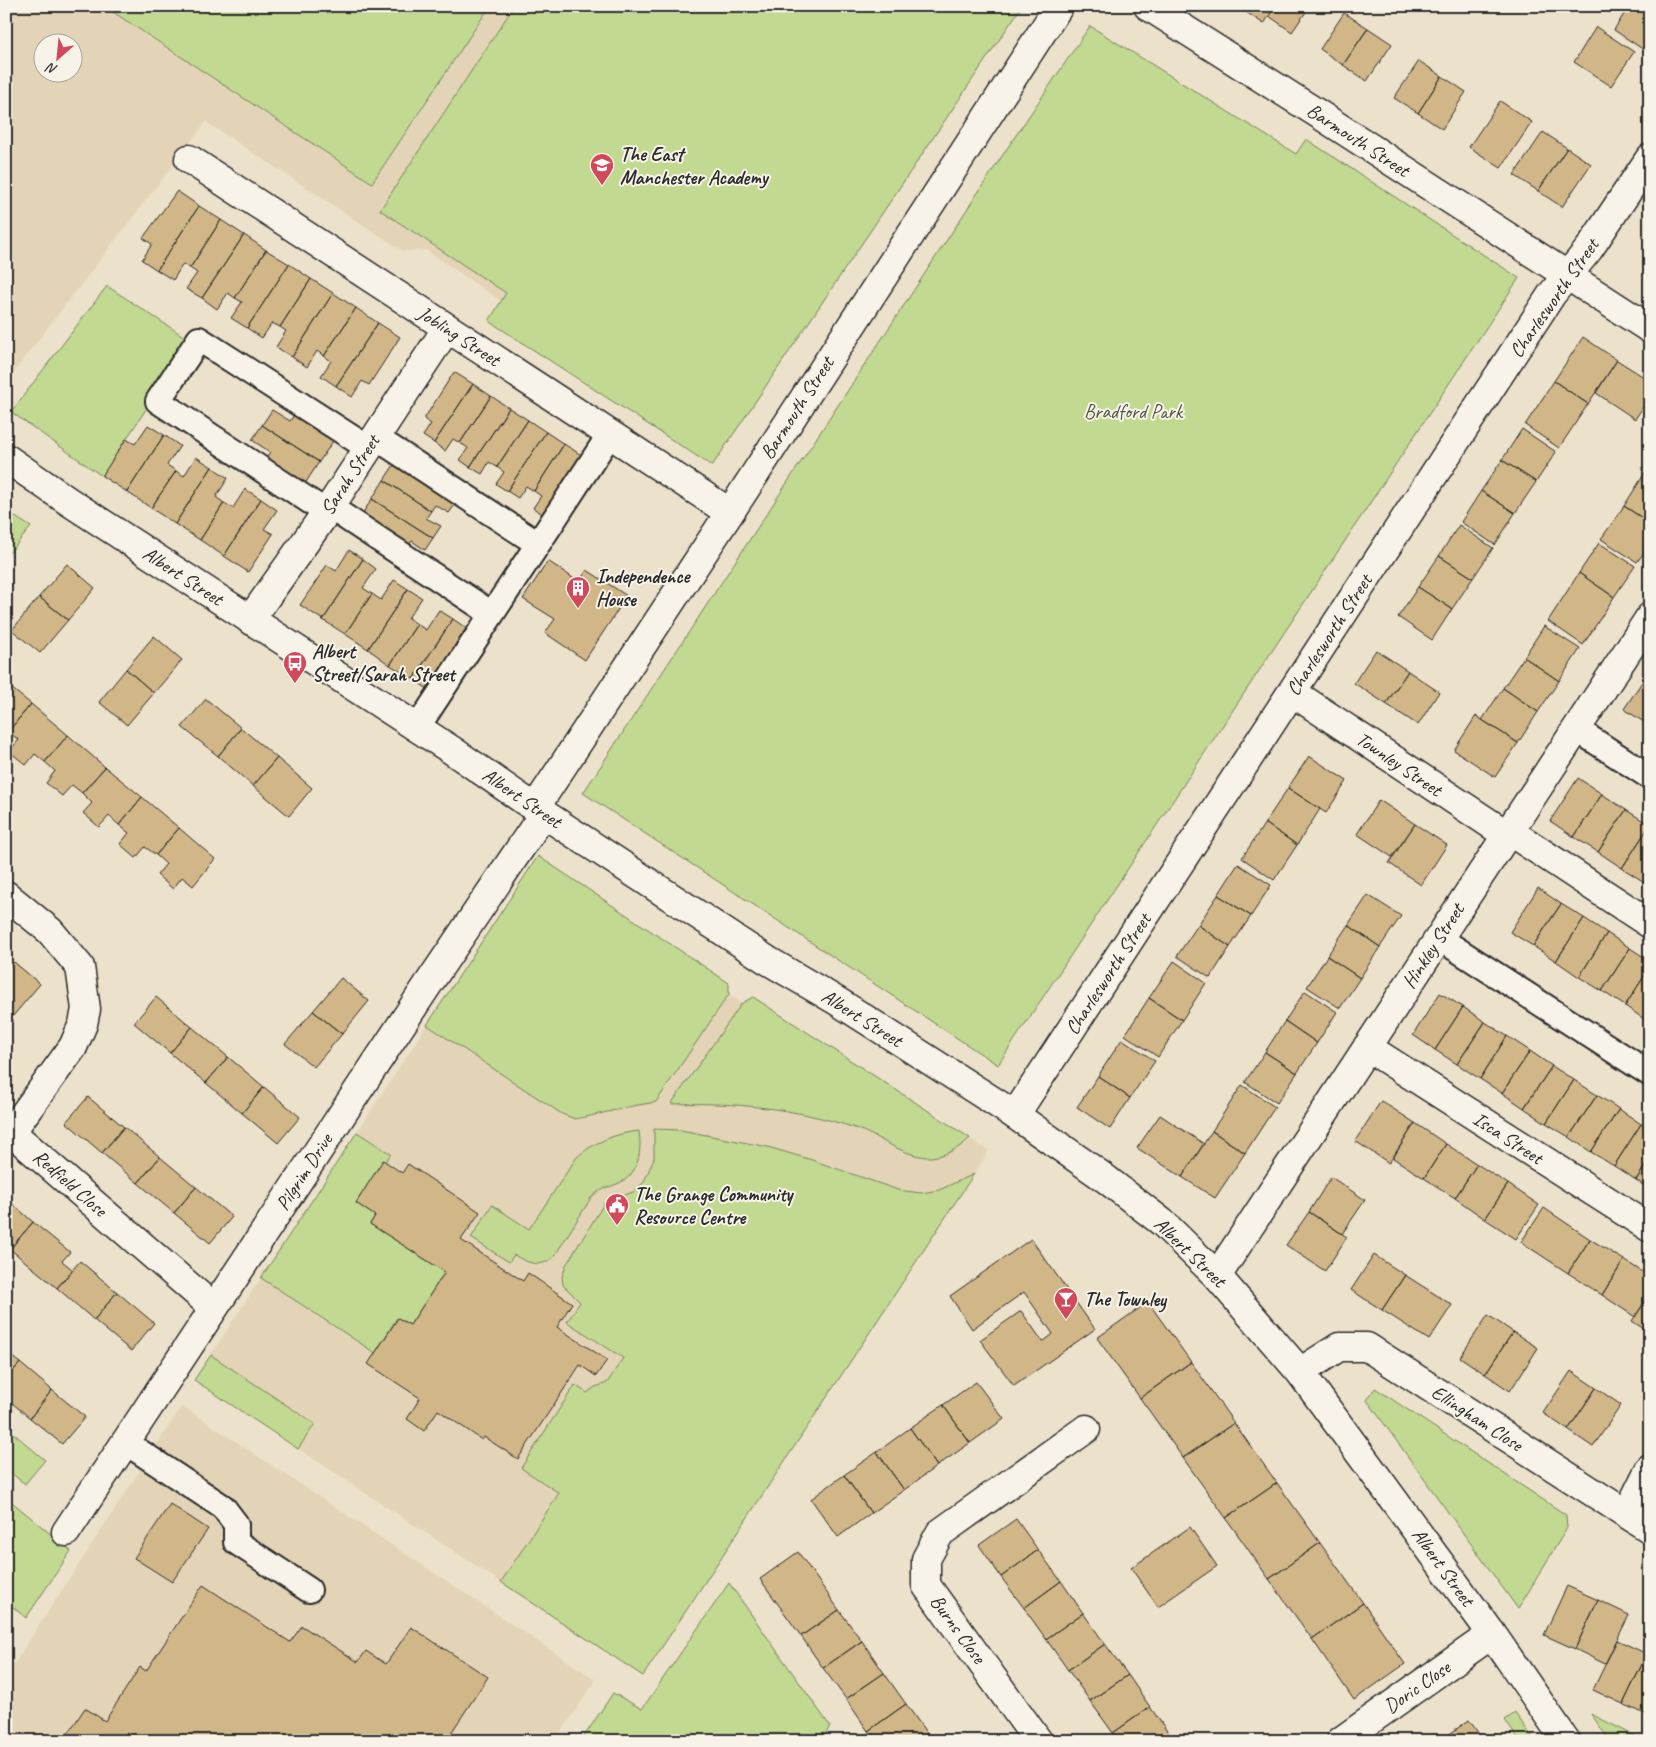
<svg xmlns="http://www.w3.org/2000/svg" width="1656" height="1747" font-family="Caveat,sans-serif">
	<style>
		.built { fill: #e4d4b7; fill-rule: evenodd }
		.green { fill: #c1d990; stroke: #76825e }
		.building { fill: #d1b787; stroke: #2b2b2b }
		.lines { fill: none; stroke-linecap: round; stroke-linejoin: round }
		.service-casing { stroke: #2b2b2b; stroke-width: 28 }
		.minor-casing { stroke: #2b2b2b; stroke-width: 31 }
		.tertiary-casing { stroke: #2b2b2b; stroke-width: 31 }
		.service { stroke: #f7f3e8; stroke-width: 24 }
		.minor { stroke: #f7f3e8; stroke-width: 28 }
		.tertiary { stroke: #f7f3e8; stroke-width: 28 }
		.labels { text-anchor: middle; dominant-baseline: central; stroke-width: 4; stroke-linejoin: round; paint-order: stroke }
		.street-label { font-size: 20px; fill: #2b2b2b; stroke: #f7f3e8 }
		.poi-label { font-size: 20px; font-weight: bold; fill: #2b2b2b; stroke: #f7f3e8; text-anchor: start }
		.park-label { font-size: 20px; fill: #505644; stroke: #f7f3e8 }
	</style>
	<rect width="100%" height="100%" fill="#ece1cb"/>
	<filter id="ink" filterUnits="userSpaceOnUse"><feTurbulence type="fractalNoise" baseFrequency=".02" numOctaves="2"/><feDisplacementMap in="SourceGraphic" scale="10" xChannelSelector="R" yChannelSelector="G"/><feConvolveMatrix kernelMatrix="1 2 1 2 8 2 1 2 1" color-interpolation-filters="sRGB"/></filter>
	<g filter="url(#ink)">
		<!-- built -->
		<path class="built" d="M6,6H1022L712,466L489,321L501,301L426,250L403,251L206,122L6,382ZM42,42H72V72H42Z
			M538,856L729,983V994L742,1003L753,997L989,1151L643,1676L194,1380Z
			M182,1406L596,1680L555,1741H6V1676Z"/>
		<!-- green -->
		<path class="green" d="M104,6H490L372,183Z
			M514,6H1022L712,466L489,321L506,293L380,210Z
			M1090,26L1296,154L1306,139L1519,278L998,1065L583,793L1008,147Z
			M107,286L191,341L102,476L11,412Z
			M6,511L31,527L6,557Z
			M538,856L729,983V994L656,1102L633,1106L586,1117L575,1119L562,1114L427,1025Z
			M753,997L970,1138C959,1149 942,1158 926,1157C901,1155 879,1136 855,1128C796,1108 734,1102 671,1104L742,1003Z
			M654,1129L681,1130L768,1147L812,1160L898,1190L921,1193L939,1190L974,1174L643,1676L501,1582L559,1493L521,1468L575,1385L587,1393L595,1387L607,1383L623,1358L567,1322L580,1302L563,1285L562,1277L566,1265L605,1202L633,1192L644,1182L654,1158Z
			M639,1131C642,1150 639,1175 619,1183C608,1188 599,1189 591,1198L554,1257C540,1269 528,1263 514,1255L509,1262L471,1238L492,1205L529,1229L577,1157C594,1142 616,1133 639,1131Z
			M357,1132L391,1154L385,1162L383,1161L356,1203L375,1216L370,1224L445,1272L410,1325L397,1318L375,1353L261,1278Z
			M211,1355L315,1424L298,1449L194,1380Z
			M1375,1388L1566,1515L1567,1528L1518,1609L1367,1400Z
			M6,1427L45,1460L25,1484L6,1469Z
			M6,1497L71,1551L26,1618L6,1601Z
			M729,1583L830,1726L822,1741H581L613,1693L642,1709Z
			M1515,1713L1535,1741H1519L1505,1720Z
			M1591,1714L1645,1741H1610Z"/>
		<!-- building -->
		<path class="building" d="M1241,6H1275L1264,24L1240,8Z
			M1275,6H1310L1292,32L1269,16Z
			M1629,6H1635L1650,16V54L1614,30Z
			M1344,13L1368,28L1343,65L1320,49Z
			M1596,27L1634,52L1611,86L1574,62Z
			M1368,28L1392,44L1367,81L1343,65Z
			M1419,61L1442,76L1418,113L1394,98Z
			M1442,76L1466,92L1442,129L1418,113Z
			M1500,101L1532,122L1501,168L1469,147Z
			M1543,132L1567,148L1538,191L1514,175Z
			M1567,148L1591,164L1562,207L1538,191Z
			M177,191L199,206L157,270L142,260L152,244L143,238Z
			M199,206L221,220L190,268L183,264L173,280L157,270Z
			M221,220L244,235L202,298L186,289L197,273L190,268Z
			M244,235L266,250L235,298L228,293L217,309L202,298Z
			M266,250L289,264L247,328L231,318L242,302L235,298Z
			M289,264L311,279L280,327L272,323L262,338L247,328Z
			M311,279L333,293L292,357L276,347L286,331L280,327Z
			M333,293L356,308L324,356L317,351L307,367L292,357Z
			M356,308L378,323L336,386L321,376L331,361L324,356Z
			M378,323L400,337L369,385L362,381L352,397L336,386Z
			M1583,337L1617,360L1588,404L1554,381Z
			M1617,360L1650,381V397L1635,419L1596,393Z
			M454,372L473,384L434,443L423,436L431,424L424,419Z
			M1554,381L1588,404L1559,448L1525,425Z
			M473,384L491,396L460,443L453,439L445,451L434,443Z
			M491,396L509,408L470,467L460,460L468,448L460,443Z
			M509,408L528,420L497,467L489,462L482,474L470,467Z
			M272,410L290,421L296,412L335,438L319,462L262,425Z
			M528,420L546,432L507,491L496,484L504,472L497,467Z
			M148,425L164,435L127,492L102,476L126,439L135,444Z
			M262,425L319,462L303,487L264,461L270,452L252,440Z
			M1522,429L1556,452L1536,482L1502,460Z
			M546,432L564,444L534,491L526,486L518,498L507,491Z
			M164,435L180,446L167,465L176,471L151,508L127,492Z
			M564,444L583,456L544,515L533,508L541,496L534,491Z
			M196,457L212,467L175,524L151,508L176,471L184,476Z
			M1502,460L1536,482L1515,513L1481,491Z
			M396,462L457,502L449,513L435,505L431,511L384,480Z
			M212,467L228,478L216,497L224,503L200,540L175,524Z
			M1645,473L1650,476V523L1624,506Z
			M384,480L431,511L426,518L441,526L433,538L372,499Z
			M245,489L261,499L224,556L200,540L224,503L233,508Z
			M1481,491L1515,513L1495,545L1461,522Z
			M261,499L277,510L264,529L273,534L248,572L224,556Z
			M372,499L433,538L425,550L412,541L407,547L360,517Z
			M1624,506L1650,523V544L1637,562L1601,539Z
			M1459,525L1493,548L1473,578L1439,556Z
			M1599,543L1635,566L1614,597L1579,573Z
			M349,550L363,559L323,620L300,605L327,565L336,571Z
			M1439,556L1473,578L1452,609L1418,587Z
			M363,559L376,569L363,588L372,594L345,634L323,620Z
			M548,561L579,582L587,570L627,596L585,660L545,633L555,619L523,599Z
			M67,564L95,588L68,620L39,597Z
			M1579,573L1614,597L1583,645L1548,621Z
			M394,580L408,589L368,649L345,634L372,594L381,600Z
			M1418,587L1452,609L1432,640L1398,617Z
			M408,589L422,598L408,618L417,624L390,665L368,649Z
			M39,597L68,620L40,653L12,630Z
			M439,610L453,619L413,679L390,665L417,624L426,630Z
			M453,619L466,628L453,648L462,654L435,694L413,679Z
			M1544,626L1580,649L1559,681L1524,657Z
			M154,636L182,660L154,693L126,669Z
			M1376,650L1408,671L1386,704L1354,683Z
			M1524,657L1559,681L1538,712L1503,688Z
			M126,669L154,693L127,725L99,702Z
			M1650,670V720L1647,724L1624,709Z
			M1408,671L1439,692L1418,725L1386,704Z
			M6,684L31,704L8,732L6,730Z
			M1503,688L1538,712L1518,743L1482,720Z
			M206,699L241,728L218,756L182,727Z
			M31,704L68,735L45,762L35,754L26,765L9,751L19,740L8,732Z
			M1476,716L1518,743L1495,777L1454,750Z
			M241,728L277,758L253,786L218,756Z
			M68,735L105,767L82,793L72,785L62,796L46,783L55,771L45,762Z
			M1309,756L1347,781L1326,813L1288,788Z
			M277,758L312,788L289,816L253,786Z
			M105,767L142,797L119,825L109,816L99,827L83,813L92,803L82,793Z
			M1578,778L1602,794L1574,837L1550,821Z
			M1288,788L1320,809L1297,845L1265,823Z
			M1602,794L1626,810L1598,852L1574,837Z
			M142,797L179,828L156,855L145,847L136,858L120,844L129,833L119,825Z
			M1379,800L1415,824L1392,857L1357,834Z
			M1626,810L1650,825L1622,868L1598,852Z
			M1265,823L1297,845L1274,880L1242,858Z
			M1415,824L1447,845L1421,885L1389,863Z
			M1650,825V878L1646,883L1622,868Z
			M179,828L215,859L193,886L182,877L173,889L157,875L166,864L156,855Z
			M1238,864L1271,885L1251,916L1218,895Z
			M1538,888L1561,904L1533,946L1510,932Z
			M1218,895L1251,916L1230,947L1198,925Z
			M1368,895L1401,916L1380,947L1348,925Z
			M1561,904L1584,918L1556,961L1533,946Z
			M1584,918L1607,933L1579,977L1556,961Z
			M1198,925L1230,947L1210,978L1177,956Z
			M1348,925L1380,947L1360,978L1327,956Z
			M1607,933L1630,948L1602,991L1579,977Z
			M1630,948L1650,961V967L1625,1006L1602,991Z
			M1327,956L1360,978L1340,1008L1307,987Z
			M1174,961L1206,983L1182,1020L1149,998Z
			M14,962L40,984L13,1016L6,1010V971Z
			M1650,967V1017L1647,1021L1625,1006Z
			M341,978L369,1001L342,1034L313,1011Z
			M1305,991L1337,1012L1317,1043L1285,1021Z
			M1440,993L1463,1007L1435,1050L1413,1035Z
			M156,997L192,1027L170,1053L134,1023Z
			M1149,998L1182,1020L1158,1057L1125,1035Z
			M1463,1007L1485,1022L1457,1064L1435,1050Z
			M313,1011L342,1034L314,1067L285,1044Z
			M1285,1021L1317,1043L1297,1073L1265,1052Z
			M1485,1022L1507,1036L1480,1079L1457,1064Z
			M192,1027L228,1057L206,1083L170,1053Z
			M1507,1036L1530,1051L1502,1093L1480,1079Z
			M1122,1039L1155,1061L1130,1098L1098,1076Z
			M1530,1051L1552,1066L1524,1108L1502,1093Z
			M1265,1052L1297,1073L1277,1103L1245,1082Z
			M228,1057L264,1087L242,1113L206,1083Z
			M1552,1066L1574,1080L1546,1123L1524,1108Z
			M1098,1076L1130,1098L1110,1129L1077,1107Z
			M1574,1080L1597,1095L1569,1137L1546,1123Z
			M1242,1085L1275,1107L1245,1153L1212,1131Z
			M264,1087L300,1117L278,1143L242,1113Z
			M1597,1095L1619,1109L1591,1152L1569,1137Z
			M88,1097L124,1127L102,1153L66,1122Z
			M1381,1101L1415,1123L1389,1163L1355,1141Z
			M1619,1109L1641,1124L1614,1166L1591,1152Z
			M1160,1115L1204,1144L1182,1177L1137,1148Z
			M1415,1123L1446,1144L1424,1178L1393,1158Z
			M1641,1124L1650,1129V1159L1636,1180L1614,1166Z
			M124,1127L160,1157L138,1183L102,1153Z
			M1212,1131L1245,1153L1215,1198L1182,1177Z
			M1446,1144L1477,1164L1455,1198L1424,1178Z
			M160,1157L196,1187L174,1213L138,1183Z
			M1650,1159V1190L1636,1180Z
			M383,1160L402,1173L408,1164L480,1212L461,1240L523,1281L528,1273L572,1303L557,1327L607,1360L596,1376L580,1365L518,1459L484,1437L482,1440L438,1410L424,1431L407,1419L420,1398L368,1364L398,1318L410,1325L445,1272L370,1224L375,1216L356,1203Z
			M1477,1164L1508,1184L1485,1219L1455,1198Z
			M1331,1177L1365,1200L1342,1234L1309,1212Z
			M1508,1184L1539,1205L1516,1239L1485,1219Z
			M196,1187L232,1217L210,1243L174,1213Z
			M6,1198L33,1222L10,1249L6,1246Z
			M1544,1208L1590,1239L1568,1273L1521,1242Z
			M1309,1212L1347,1237L1325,1271L1286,1245Z
			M33,1222L70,1252L62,1261L73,1270L57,1288L10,1249Z
			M1031,1239L1095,1329L1014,1386L980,1340L1021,1311L1043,1342L1053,1334L1024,1292L972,1329L950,1296Z
			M1590,1239L1624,1260L1602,1295L1568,1273Z
			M1374,1255L1405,1275L1382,1310L1351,1290Z
			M1624,1260L1650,1277V1294L1635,1317L1602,1295Z
			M80,1261L117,1292L94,1320L57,1288Z
			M1405,1275L1452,1305L1429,1340L1382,1310Z
			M117,1292L154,1323L131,1351L94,1320Z
			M1650,1294V1333L1632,1321Z
			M1148,1302L1191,1362L1140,1398L1097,1338Z
			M1488,1315L1513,1332L1485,1374L1460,1357Z
			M1513,1332L1538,1348L1510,1391L1485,1374Z
			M6,1352L20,1363L6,1379Z
			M1191,1362L1234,1423L1183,1458L1140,1398Z
			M20,1363L52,1390L30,1418L6,1398V1379Z
			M1571,1371L1596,1388L1568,1430L1543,1413Z
			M976,1382L1004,1419L970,1443L943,1405Z
			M1596,1388L1621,1405L1593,1447L1568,1430Z
			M52,1390L85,1417L62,1444L30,1418Z
			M943,1405L970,1443L937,1466L910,1428Z
			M1234,1423L1277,1483L1226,1518L1183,1458Z
			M910,1428L937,1466L904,1490L877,1452Z
			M877,1452L904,1490L871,1513L844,1475Z
			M844,1475L871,1513L838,1537L811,1499Z
			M1277,1483L1320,1543L1269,1579L1226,1518Z
			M170,1504L208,1529L172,1582L134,1558Z
			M1016,1519L1038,1550L1001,1577L979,1545Z
			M1190,1527L1217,1566L1158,1607L1131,1568Z
			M1320,1543L1363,1603L1312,1639L1269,1579Z
			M1038,1550L1061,1581L1024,1608L1001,1577Z
			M798,1552L839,1610L801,1636L760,1579Z
			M1061,1581L1083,1613L1046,1639L1024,1608Z
			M203,1585L290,1642L302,1626L358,1662L366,1651L386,1664L411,1627L488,1677L449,1736L457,1741H63L85,1708L105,1721L140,1667L146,1671Z
			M1567,1586L1598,1600L1575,1649L1544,1635Z
			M1598,1600L1629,1615L1605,1664L1575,1649Z
			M1363,1603L1405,1664L1354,1700L1312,1639Z
			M839,1610L862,1641L823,1668L801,1636Z
			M1083,1613L1105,1644L1068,1670L1046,1639Z
			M1617,1640L1647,1654L1623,1704L1593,1690Z
			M862,1641L884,1673L846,1699L823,1668Z
			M1105,1644L1128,1675L1090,1701L1068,1670Z
			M1647,1654L1650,1656V1716L1623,1704Z
			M884,1673L906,1704L868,1731L846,1699Z
			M1128,1675L1150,1707L1113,1733L1090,1701Z
			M906,1704L928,1735L921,1741H875L868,1731Z
			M1150,1707L1172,1738L1168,1741H1118L1113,1733Z
			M1469,1720L1484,1741H1440Z"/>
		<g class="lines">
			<!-- service casing -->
			<g class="service-casing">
				<path id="service" d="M375,437L538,544L417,728
					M330,507L492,614
					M326,512L158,401L199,339L368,448
					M538,544L610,434
					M1576,729L1650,777
					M1439,938L1650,1074
					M125,1442L223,1507L236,1524V1542L309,1590"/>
			</g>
			<!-- minor casing -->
			<g class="minor-casing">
				<path id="minor" d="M1148,6L1317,113L1650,329
					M189,159L729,512
					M250,620L330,507L447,328
					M1292,692L1507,835
					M535,808L742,494L1059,6
					M1509,831L1650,924
					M6,895L50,931L80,967L86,1009L83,1024L73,1047L11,1132L214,1308
					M1367,1047L1650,1228
					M1015,1115L1552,294L1589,249L1650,158
					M1217,1276L1650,617
					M1300,1372L1339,1347H1367L1650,1529
					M1627,1514L1650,1468
					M66,1532L427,986L544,813
					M1038,1741L926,1585V1559L940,1533L1086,1429
					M1341,1741L1492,1634"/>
			</g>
			<!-- tertiary casing -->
			<g class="tertiary-casing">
				<path id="tertiary" d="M6,458L68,501L453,751L535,808L767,960L837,1001L1015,1115L1106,1179L1163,1223L1217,1276L1300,1372L1492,1634L1566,1741"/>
			</g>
			<!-- service -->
			<use href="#service" class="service"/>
			<!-- minor -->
			<use href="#minor" class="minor"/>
			<!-- tertiary -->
			<use href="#tertiary" class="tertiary"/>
		</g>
	</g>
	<!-- icons -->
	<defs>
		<g id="school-pin" transform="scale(1.25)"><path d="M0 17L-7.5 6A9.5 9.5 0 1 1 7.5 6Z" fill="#d1495b" stroke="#f7f3e8"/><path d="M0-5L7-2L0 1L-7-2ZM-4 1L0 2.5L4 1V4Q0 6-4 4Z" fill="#fff"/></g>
		<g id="building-pin" transform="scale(1.25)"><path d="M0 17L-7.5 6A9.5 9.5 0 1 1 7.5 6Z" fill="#d1495b" stroke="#f7f3e8"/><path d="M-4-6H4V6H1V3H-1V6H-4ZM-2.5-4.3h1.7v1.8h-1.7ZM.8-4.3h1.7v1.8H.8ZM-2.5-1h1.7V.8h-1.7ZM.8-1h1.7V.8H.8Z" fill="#fff"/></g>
		<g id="bus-pin" transform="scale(1.25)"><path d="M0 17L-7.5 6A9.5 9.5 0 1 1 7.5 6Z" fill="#d1495b" stroke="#f7f3e8"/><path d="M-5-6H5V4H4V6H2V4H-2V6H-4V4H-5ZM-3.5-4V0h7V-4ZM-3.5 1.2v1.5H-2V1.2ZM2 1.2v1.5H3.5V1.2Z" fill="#fff"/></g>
		<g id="civic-pin" transform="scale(1.25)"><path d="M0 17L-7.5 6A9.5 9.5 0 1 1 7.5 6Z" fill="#d1495b" stroke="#f7f3e8"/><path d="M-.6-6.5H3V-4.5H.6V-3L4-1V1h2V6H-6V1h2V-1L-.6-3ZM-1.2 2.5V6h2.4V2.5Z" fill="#fff"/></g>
		<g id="bar-pin" transform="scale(1.25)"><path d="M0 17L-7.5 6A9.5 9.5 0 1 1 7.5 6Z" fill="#d1495b" stroke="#f7f3e8"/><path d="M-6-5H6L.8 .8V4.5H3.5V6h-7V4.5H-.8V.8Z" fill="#fff"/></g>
	</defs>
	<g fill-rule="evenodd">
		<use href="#school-pin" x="602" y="165"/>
		<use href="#building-pin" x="578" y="588"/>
		<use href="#bus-pin" x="295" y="663"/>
		<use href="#civic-pin" x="617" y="1205"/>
		<use href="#bar-pin" x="1066" y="1299"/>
	</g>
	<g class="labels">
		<!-- street labels -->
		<g class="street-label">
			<text transform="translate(1358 140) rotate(33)">Barmouth Street</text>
			<text transform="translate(1554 298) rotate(-55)">Charlesworth Street</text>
			<text transform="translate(459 336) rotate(33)">Jobling Street</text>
			<text transform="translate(797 408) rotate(-57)">Barmouth Street</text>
			<text transform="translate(350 475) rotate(-57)">Sarah Street</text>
			<text transform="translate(183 576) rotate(33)">Albert Street</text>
			<text transform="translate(1329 635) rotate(-57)">Charlesworth Street</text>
			<text transform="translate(1399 764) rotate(34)">Townley Street</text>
			<text transform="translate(522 798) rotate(34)">Albert Street</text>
			<text transform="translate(1433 946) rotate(-57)">Hinkley Street</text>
			<text transform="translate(1108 974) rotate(-57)">Charlesworth Street</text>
			<text transform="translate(862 1018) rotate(32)">Albert Street</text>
			<text transform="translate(1508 1138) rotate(33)">Isca Street</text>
			<text transform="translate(304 1172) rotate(-57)">Pilgrim Drive</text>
			<text transform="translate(70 1183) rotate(41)">Redfield Close</text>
			<text transform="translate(1190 1252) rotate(44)">Albert Street</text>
			<text transform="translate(1477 1418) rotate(33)">Ellingham Close</text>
			<text transform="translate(1443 1567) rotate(54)">Albert Street</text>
			<text transform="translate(958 1629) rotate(54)">Burns Close</text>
			<text transform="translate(1417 1687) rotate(-35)">Doric Close</text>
		</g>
		<!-- poi labels -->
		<g class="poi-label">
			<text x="620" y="154">The East<tspan x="620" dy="23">Manchester Academy</tspan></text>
			<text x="596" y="576">Independence<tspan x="596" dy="23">House</tspan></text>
			<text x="312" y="651">Albert<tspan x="312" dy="23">Street/Sarah Street</tspan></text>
			<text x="634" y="1194">The Grange Community<tspan x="634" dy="23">Resource Centre</tspan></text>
			<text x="1084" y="1299">The Townley</text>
		</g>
		<!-- park labels -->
		<g class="park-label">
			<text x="1133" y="411">Bradford Park</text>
		</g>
	</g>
	<!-- margin -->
	<rect width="1656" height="1747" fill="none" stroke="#f7f3e8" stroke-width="25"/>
	<rect x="12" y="12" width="1631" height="1722" fill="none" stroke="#2b2b2b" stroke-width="2" filter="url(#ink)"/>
	<!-- north arrow -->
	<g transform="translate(58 58) rotate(207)"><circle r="24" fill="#f7f3e8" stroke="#a5a39c"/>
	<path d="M0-4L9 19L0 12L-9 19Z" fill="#d1495b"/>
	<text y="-8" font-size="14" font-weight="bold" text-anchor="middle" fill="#2b2b2b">N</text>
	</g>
</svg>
